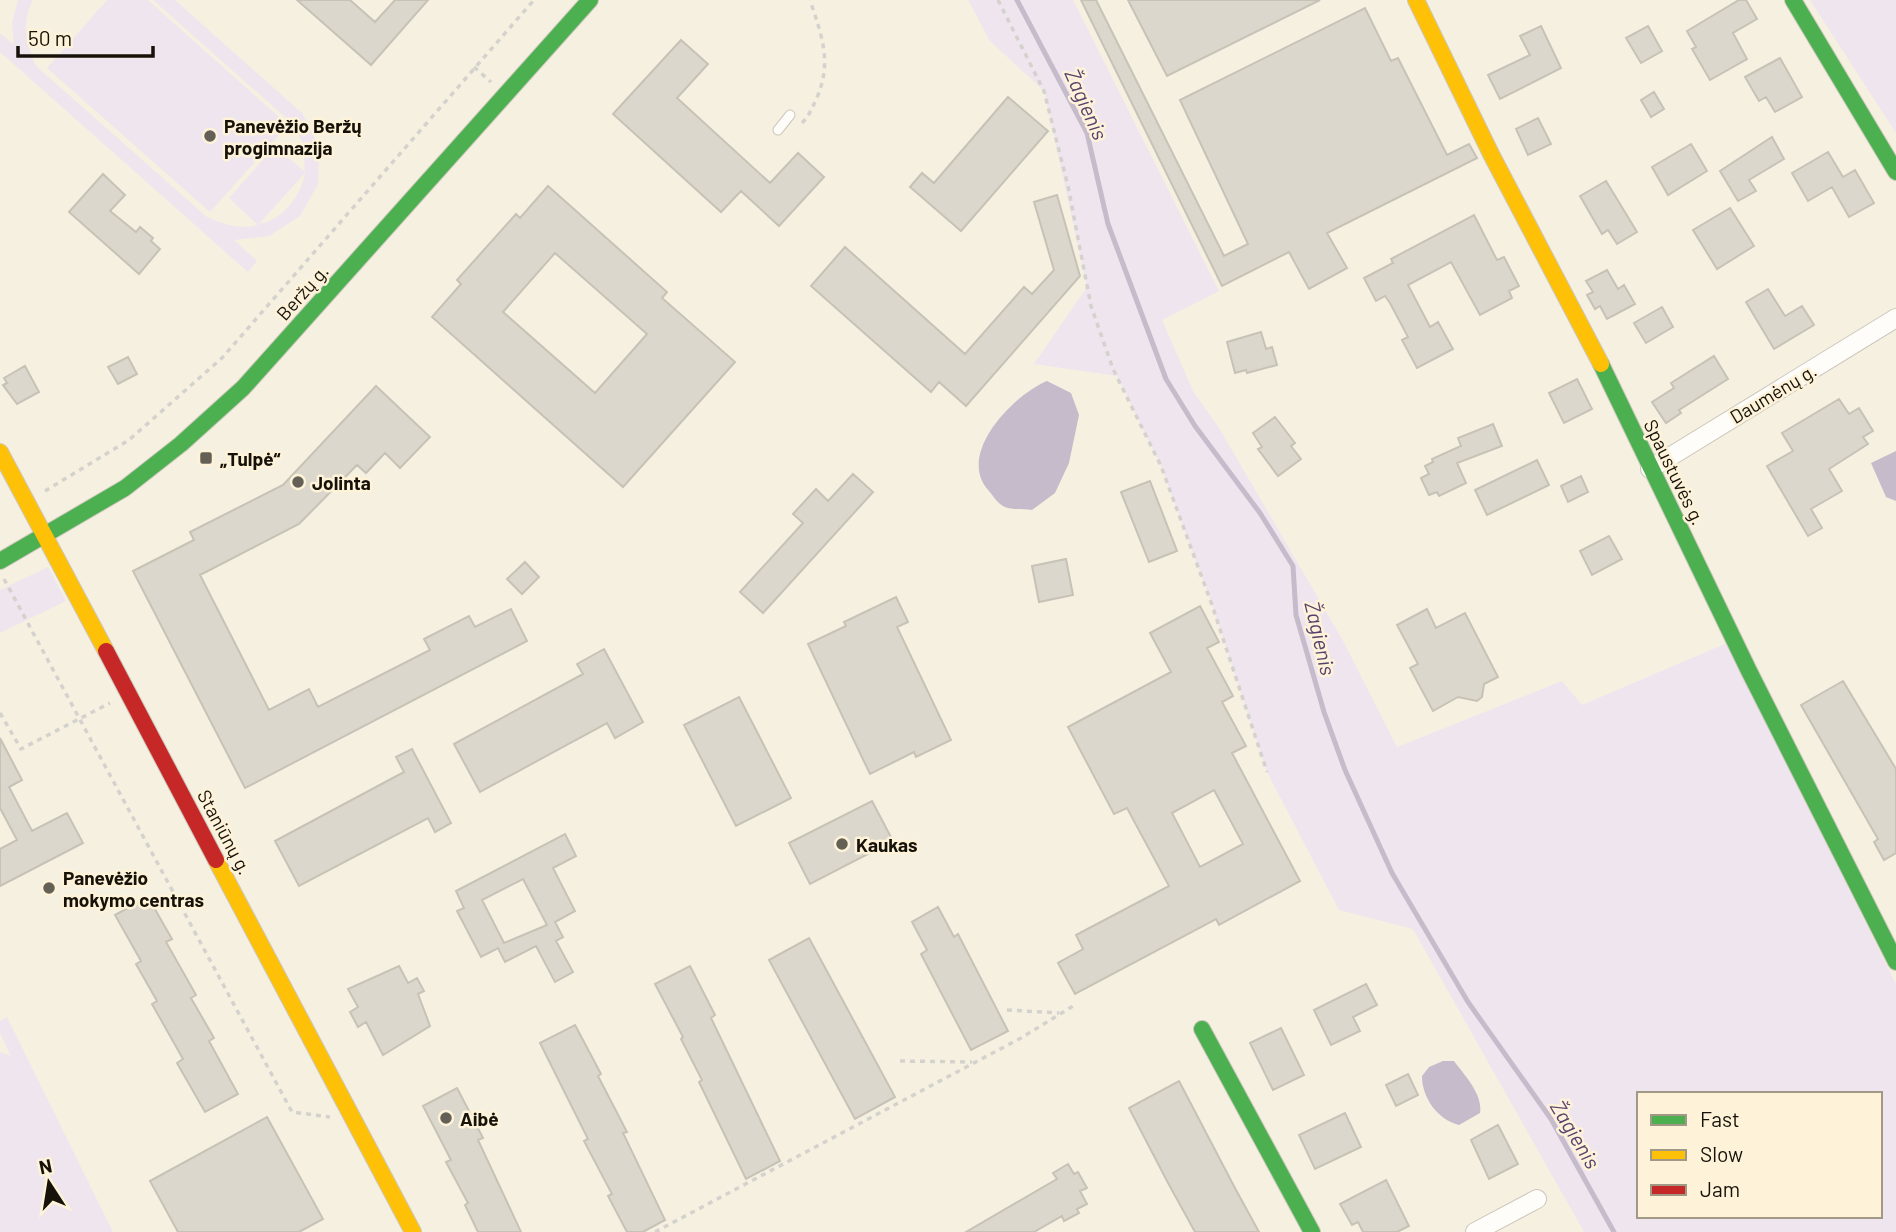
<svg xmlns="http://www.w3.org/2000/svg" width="1896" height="1232" font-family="Barlow,sans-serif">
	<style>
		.green { fill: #eee5ee; fill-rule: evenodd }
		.water { fill: #c6bbcb }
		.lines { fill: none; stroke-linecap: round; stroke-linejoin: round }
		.stream { stroke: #c6bbcb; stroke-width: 5 }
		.building { fill: #dcd7cc; stroke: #c7c2b6; stroke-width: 2; fill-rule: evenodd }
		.lane-casing { stroke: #ccc7bc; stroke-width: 11 }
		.street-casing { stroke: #ccc7bc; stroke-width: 20 }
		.fast-casing { stroke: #ccc7bc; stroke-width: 18 }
		.slow-casing { stroke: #ccc7bc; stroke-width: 18 }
		.jam-casing { stroke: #ccc7bc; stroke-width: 18 }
		.path { stroke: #d4d2cd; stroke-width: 3.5; stroke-dasharray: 5 5; stroke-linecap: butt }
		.lane { stroke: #fefdfa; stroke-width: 9 }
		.street { stroke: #fefdfa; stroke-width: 18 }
		.fast { stroke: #4caf50; stroke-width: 16 }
		.slow { stroke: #ffc107; stroke-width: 16 }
		.jam { stroke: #c62828; stroke-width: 16 }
		.poi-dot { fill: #646055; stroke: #fef3d9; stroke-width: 2.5 }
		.labels { text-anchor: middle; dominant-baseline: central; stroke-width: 5; stroke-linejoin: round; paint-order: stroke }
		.poi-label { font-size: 19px; font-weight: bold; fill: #161209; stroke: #fef3d9; text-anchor: start }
		.street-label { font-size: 19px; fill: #161209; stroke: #fef3d9 }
		.water-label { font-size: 21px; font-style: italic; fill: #57426e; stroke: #fef3d9 }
	</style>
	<rect width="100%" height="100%" fill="#f6f0e1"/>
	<!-- green -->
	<path class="green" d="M18,0H33C21,23 26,44 36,66L207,217C224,225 239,229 258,225L229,198L275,146L305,172L303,144L295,126L153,0H175L303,114L319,147L318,184L300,216L269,236L234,240L257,261L248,272L0,52V33L14,45L12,23ZM305,173C301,196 283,220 259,224Z
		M107,0H148L288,125L210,212L47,68Z
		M968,0H1073L1219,291L1162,320L1193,391L1219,428L1342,639L1397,747L1562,681L1582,705L1727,643L1896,984V1232H1584L1413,929L1339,910L1267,772L1212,605L1161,466L1117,376L1034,364L1087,287L1044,91L990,41ZM1639,1094H1880V1216H1639Z
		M1810,0H1896V133Z
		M48,567L66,601L0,633V590Z
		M7,1017L113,1232H0V1052L11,1056L0,1033V1021Z"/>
	<!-- water -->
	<path class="water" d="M1047,381L1071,393L1079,415L1069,463L1055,493L1032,510C1024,509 1012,510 1005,507C999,505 993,496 989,491C955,455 1013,395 1047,381Z
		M1896,451V501L1886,497L1871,463Z
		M1443,1061H1454C1465,1076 1483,1094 1480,1113L1459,1125C1438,1120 1422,1098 1422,1076L1429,1067Z"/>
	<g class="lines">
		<!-- stream -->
		<path class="stream" d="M1017,0L1087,133L1108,224L1166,379L1195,426L1260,513L1293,566L1296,615L1324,712L1345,770L1392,873L1468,1002L1551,1119L1614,1232"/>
	</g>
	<!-- building -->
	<path class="building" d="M297,0H350L375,22L395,0H428L371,65Z
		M1081,0H1096L1224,256L1248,244L1180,100L1365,8L1391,61L1398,58L1447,155L1469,144L1477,158L1327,233L1347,268L1309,289L1289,252L1222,286Z
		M1128,0H1320L1167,76Z
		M1739,0H1746L1757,19L1733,33L1747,59L1710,80L1692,49L1696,47L1687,31Z
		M1541,26L1561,68L1500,99L1488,75L1530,55L1520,36Z
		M1648,26L1662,51L1641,63L1626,38Z
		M681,40L708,64L677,98L770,183L798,153L824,177L779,226L741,191L721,212L613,114Z
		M1780,58L1802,97L1775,112L1766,97L1759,101L1745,77Z
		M1654,92L1664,109L1651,117L1641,100Z
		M1008,97L1048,131L961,231L910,187L922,173L934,183Z
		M1538,118L1551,144L1528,155L1516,129Z
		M1772,137L1784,159L1749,180L1756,191L1738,201L1720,171Z
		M1691,144L1707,171L1668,195L1652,167Z
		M1828,152L1843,177L1855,170L1874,203L1849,217L1832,187L1808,201L1792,173Z
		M103,174L125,195L110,211L136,232L140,227L153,238L151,241L160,249L139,274L69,212Z
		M1606,181L1637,232L1617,244L1608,230L1602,234L1580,196Z
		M548,186L667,292L662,298L735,362L623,487L432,317L461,284L457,280L516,214L520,218ZM555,253L647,334L595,393L503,312Z
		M1057,195L1080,276L966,406L939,382L931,392L811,286L845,247L965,354L1024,287L1032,294L1054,270L1034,202Z
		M1730,208L1754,246L1717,269L1693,230Z
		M1474,215L1497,260L1504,257L1519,286L1509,291L1512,298L1480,315L1451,262L1408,285L1430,327L1438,322L1453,349L1417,368L1402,340L1408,337L1390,303L1385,296L1376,301L1364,278L1393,263L1391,259Z
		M1607,270L1618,289L1624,285L1635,304L1607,319L1600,306L1595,309L1587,295L1593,292L1586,281Z
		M1768,289L1785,316L1802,306L1814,325L1774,349L1746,302Z
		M1662,307L1673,327L1646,343L1634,323Z
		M1261,332L1266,349L1272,347L1277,365L1247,373L1246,370L1235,373L1227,342Z
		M1714,356L1728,379L1679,410L1681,413L1666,423L1652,402L1674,388L1671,383Z
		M128,357L137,374L118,384L108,367Z
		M25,366L39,392L17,404L3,385L7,383L4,378Z
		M1577,379L1592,409L1564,423L1549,393Z
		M376,386L430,437L400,468L385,453L366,473L357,465L299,524L200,575L269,710L309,689L318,707L430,650L424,639L469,616L475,627L511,609L527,641L245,788L133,571L194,540L190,532L283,485Z
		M1839,399L1849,414L1859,408L1873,431L1863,437L1868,444L1829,469L1842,491L1811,509L1822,528L1808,536L1767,466L1793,451L1782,433Z
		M1275,417L1295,443L1291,446L1301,459L1278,476L1258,449L1262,447L1253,433Z
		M1493,424L1502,446L1457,463L1466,483L1439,496L1437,492L1429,495L1421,478L1429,474L1425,466L1433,462L1432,459L1461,446L1458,438Z
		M1537,460L1549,485L1487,515L1475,490Z
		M853,474L873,492L763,613L740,592L803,523L793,514L816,489L828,501Z
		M1581,476L1588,492L1568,502L1561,486Z
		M1150,481L1177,551L1149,562L1121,492Z
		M1609,536L1622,559L1592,575L1580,551Z
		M1066,559L1073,595L1039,602L1032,566Z
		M525,562L539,577L522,594L507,579Z
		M896,597L908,622L897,627L951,740L916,757L914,752L870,774L808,644L846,626L844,622Z
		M1200,606L1219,642L1207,648L1233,696L1222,702L1246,746L1232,753L1300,881L1219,925L1216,919L1075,994L1058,963L1083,949L1076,935L1169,886L1127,808L1114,814L1068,727L1171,672L1150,633ZM1214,790L1243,844L1200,867L1172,813Z
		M1427,609L1436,628L1465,613L1498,677L1484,684L1482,697L1477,701L1458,697L1433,711L1410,668L1418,664L1397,625Z
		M604,649L643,722L615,738L607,723L480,792L454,744L583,674L577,664Z
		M1843,681L1896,769V853L1884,860L1874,842L1878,839L1801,705Z
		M739,697L791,798L736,826L684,725Z
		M0,738L22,780L9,787L32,831L67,813L83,843L0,886V849L17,840L0,808Z
		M412,749L451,823L435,832L428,818L299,886L275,841L404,772L396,757Z
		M872,801L893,841L810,884L789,843Z
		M565,834L576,856L553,868L575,911L555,922L563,937L556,941L573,972L555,982L536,946L505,962L498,948L481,957L457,911L464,908L456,891ZM523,879L547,925L504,943L482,900Z
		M148,897L172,939L166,942L196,995L191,998L214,1038L209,1041L238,1094L205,1112L177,1063L183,1059L152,1004L157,1001L136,964L141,961L115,915Z
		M938,907L954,937L958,934L1008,1031L971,1050L921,954L927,950L912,922Z
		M809,938L895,1097L855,1119L769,960Z
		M399,966L408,983L417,978L424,991L418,994L430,1026L383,1055L366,1022L358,1027L350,1012L358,1007L348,989Z
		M690,966L715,1015L711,1018L780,1161L746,1179L699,1082L702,1080L681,1039L683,1037L655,984Z
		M1366,984L1377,1005L1353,1017L1360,1031L1331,1045L1314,1010Z
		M575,1025L601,1074L598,1076L627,1132L623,1133L665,1220L643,1232H627L608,1196L612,1194L584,1141L588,1139L540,1043Z
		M1281,1028L1304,1075L1273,1090L1250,1043Z
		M1408,1074L1418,1095L1396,1106L1386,1085Z
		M1179,1081L1236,1190L1259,1232H1195L1167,1181L1129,1108Z
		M457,1088L483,1138L478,1140L521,1232H478L465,1205L468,1203L446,1162L451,1160L423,1106Z
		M1345,1113L1361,1147L1315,1169L1299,1135Z
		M267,1117L323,1219L299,1232H178L150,1181Z
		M1498,1125L1518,1164L1489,1179L1471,1140Z
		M1068,1164L1074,1174L1078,1172L1087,1188L1080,1191L1087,1204L1077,1209L1079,1213L1064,1221L1062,1216L1034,1232H966L1057,1179L1053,1173Z
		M1386,1180L1409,1226L1397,1232H1363L1358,1222L1352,1225L1340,1204Z"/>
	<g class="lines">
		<!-- lane casing -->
		<g class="lane-casing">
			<path id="lane" d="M778,130L790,115"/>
		</g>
		<!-- street casing -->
		<g class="street-casing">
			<path id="street" d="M1650,469L1896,318
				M1475,1232L1537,1199"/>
		</g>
		<!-- fast casing -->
		<g class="fast-casing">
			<path id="fast" d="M1793,0L1896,172
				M1601,364L1749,671L1896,962
				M0,561L125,488L181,444L243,388L590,0
				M1202,1029L1312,1232"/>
		</g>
		<!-- slow casing -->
		<g class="slow-casing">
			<path id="slow" d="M1416,0L1491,154L1601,364
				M0,452L106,651
				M216,860L413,1232"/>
		</g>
		<!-- jam casing -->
		<g class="jam-casing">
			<path id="jam" d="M106,651L216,860"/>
		</g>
		<!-- path -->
		<path class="path" d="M998,0L1044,91L1068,186L1091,306L1113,369L1161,466L1212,605L1267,772
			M474,67L491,82
			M802,123C810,115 813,106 818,95C832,60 821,34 810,0
			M45,491L129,440L222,358L534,0
			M4,579L292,1112L330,1117
			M0,713L21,749L110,703
			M1007,1010L1059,1013
			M900,1061L972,1062
			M655,1232L1021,1038L1073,1006"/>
		<!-- lane -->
		<use href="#lane" class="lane"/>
		<!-- street -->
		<use href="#street" class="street"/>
		<!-- fast -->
		<use href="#fast" class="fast"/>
		<!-- slow -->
		<use href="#slow" class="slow"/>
		<!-- jam -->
		<use href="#jam" class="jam"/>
	</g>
	<!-- markers -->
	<g class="poi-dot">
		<circle cx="210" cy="136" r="7"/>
		<rect x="199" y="451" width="14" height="14" rx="3.5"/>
		<circle cx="298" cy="482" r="7"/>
		<circle cx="842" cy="844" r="7"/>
		<circle cx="49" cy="888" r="7"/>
		<circle cx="446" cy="1118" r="7"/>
	</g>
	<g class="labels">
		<!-- poi labels -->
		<g class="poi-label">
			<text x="224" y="125">Panevėžio Beržų<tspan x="224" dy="22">progimnazija</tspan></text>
			<text x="220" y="458">„Tulpė“</text>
			<text x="312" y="482">Jolinta</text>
			<text x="856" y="844">Kaukas</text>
			<text x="63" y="877">Panevėžio<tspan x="63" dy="22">mokymo centras</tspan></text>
			<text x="460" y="1118">Aibė</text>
		</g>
		<!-- street labels -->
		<g class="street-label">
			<text transform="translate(302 292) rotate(-48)">Beržų g.</text>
			<text transform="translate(1773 393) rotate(-31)">Daumėnų g.</text>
			<text transform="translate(1675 472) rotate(64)">Spaustuvės g.</text>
			<text transform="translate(225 832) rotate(62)">Staniūnų g.</text>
		</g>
		<!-- water labels -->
		<g class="water-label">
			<text transform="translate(1087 104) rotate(66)">Žagienis</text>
			<text transform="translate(1321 638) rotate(77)">Žagienis</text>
			<text transform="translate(1576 1134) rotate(59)">Žagienis</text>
		</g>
	</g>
	<!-- legend -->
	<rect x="1637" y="1092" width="245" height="126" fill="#fef3d9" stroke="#a19986" stroke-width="2"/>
	<rect x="1651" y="1115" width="35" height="10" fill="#4caf50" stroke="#a19986" stroke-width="2"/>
	<text x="1700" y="1127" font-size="21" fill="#161209">Fast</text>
	<rect x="1651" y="1150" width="35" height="10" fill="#ffc107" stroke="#a19986" stroke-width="2"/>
	<text x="1700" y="1162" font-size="21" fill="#161209">Slow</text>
	<rect x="1651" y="1185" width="35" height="10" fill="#c62828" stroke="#a19986" stroke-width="2"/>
	<text x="1700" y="1197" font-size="21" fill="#161209">Jam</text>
	<!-- north arrow -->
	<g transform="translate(49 1183) rotate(348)" stroke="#fef3d9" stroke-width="5" paint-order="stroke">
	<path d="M0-5L12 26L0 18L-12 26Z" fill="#161209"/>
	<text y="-10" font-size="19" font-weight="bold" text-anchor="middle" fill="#161209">N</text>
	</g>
	<!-- scale -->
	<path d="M18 46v10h135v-10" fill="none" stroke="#161209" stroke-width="3.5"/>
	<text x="28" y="46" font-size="21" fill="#161209" stroke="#fef3d9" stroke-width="5" paint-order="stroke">50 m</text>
</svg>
